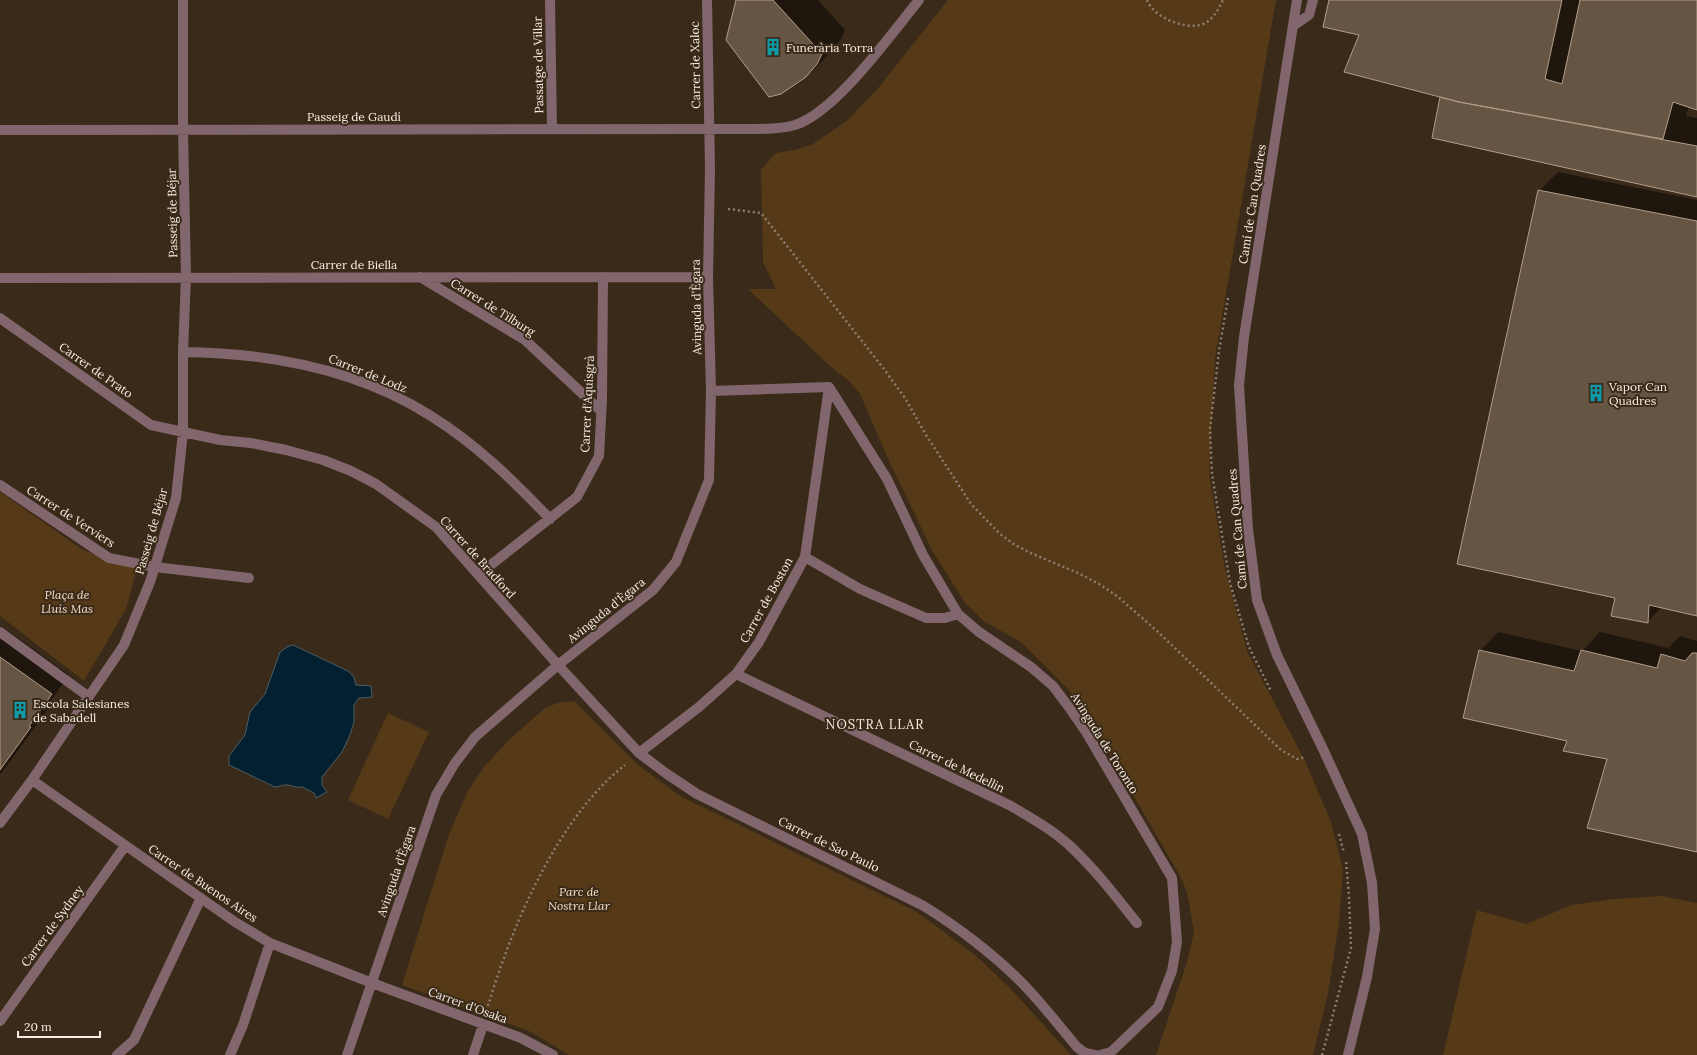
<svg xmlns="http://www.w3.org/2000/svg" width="1697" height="1055" font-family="Lora,serif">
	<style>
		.green { fill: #563a17 }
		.water { fill: #032030; stroke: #4c5e65 }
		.shadow { fill: #0007 }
		.building { fill: #665542; stroke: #b19e89 }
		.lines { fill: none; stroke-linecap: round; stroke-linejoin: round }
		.path { stroke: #8c7e70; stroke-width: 2.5; stroke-dasharray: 2 3; stroke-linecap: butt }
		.street { stroke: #81676d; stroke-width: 10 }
		.labels { text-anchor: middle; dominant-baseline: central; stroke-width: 4; stroke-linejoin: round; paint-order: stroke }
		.poi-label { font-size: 12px; fill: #f7ede2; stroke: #3a2a19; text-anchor: start }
		.street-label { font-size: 12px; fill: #f7ede2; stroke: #3a2a19 }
		.park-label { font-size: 12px; font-style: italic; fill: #f6dfc5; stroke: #3a2a19 }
		.neighbourhood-label { font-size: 13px; letter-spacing: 1px; fill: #f7ede2; stroke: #3a2a19 }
	</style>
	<rect width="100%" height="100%" fill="#3a2a19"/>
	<!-- green -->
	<path class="green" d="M948,0H1276L1215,358L1209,473L1225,568L1247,651L1305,761L1331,822L1343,869L1339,923L1328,993L1313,1055H1156L1188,959L1194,932L1187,892L1180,876L1091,722L1069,690L1021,642L985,622L965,603L933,552L890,463L860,394L849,381L829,365L748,289H776L763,262L761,170L776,153L795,150L813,144L848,120L879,87Z
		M0,492L83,550L137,568L126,609L84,681L0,616Z
		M574,701L637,764L680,796L917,912L975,955L1009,987L1071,1055H569L531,1032L402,985L449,834L468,791L484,767L510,739L544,709L557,703Z
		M388,713L429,732L388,819L348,800Z
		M1661,896L1697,903V1055H1443L1477,910L1526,924L1572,905L1614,899Z"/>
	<!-- water -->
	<path class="water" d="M293,645L348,671L354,677L356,685L371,686L372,697L359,698L354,705V722L350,735L342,752L322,777V785L327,792L316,798L314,793L302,787C296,788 294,786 288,785C283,784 280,787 275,787L229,765V756L245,735L250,712L265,694L280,652L287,647Z"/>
	<!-- shadow -->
	<path class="shadow" d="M737,0H818L845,30L841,39L830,53L806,77Z
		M1330,0H1697V109L1689,106L1686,116L1697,118V196L1441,96L1360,34Z
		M1558,172L1697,200V615L1662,607L1647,622L1616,597L1539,191Z
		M7,630L69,675L46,708L48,709L0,775V635L1,636Z
		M1498,632L1582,651L1600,632L1668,648L1680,636L1697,641V851L1608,759L1568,740L1480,651Z"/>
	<!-- building -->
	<path class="building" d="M736,0H773L822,54L817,64L806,77L781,94L769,97L726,40Z
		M1329,0H1562L1545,79L1562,84L1580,0H1697V110L1673,102L1663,139L1459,102L1344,72L1359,35L1323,27Z
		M1440,97L1459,102L1697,146V197L1432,138Z
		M1538,190L1697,221V616L1649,605L1648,623L1611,616L1615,598L1457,564Z
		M1479,650L1574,671L1581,650L1657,668L1661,654L1685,661L1692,653H1697V852L1587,828L1607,759L1563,751L1567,741L1463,718Z
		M0,657L52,694L29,726L31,727L0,770Z"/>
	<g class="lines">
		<!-- path -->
		<path class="path" d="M1147,0C1153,17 1183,29 1200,25C1212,22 1218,10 1223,0
			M728,209L761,213L884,369L905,398L926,435L971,504L999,533L1015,545L1033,554L1078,573L1099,584L1117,596L1156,630L1281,750L1297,759L1306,757
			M1228,298L1219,351L1210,429L1212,474L1230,583L1249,647L1271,691
			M1339,834L1344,853
			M488,1006C512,925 558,817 625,765
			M1322,1055L1351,948L1349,896L1346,861"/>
		<!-- street -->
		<path class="street" d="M550,0L552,129
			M1297,0L1244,337L1239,385L1248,529L1257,600L1277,655L1323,749L1362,834L1372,883L1375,929L1367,977L1348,1055
			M1293,26L1309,15L1313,0
			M0,130L740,129C756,129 779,130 795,125C836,112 891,34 919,0
			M420,277L525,340L601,411
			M0,278L708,277
			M0,318L151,425L220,440L251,443L286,450L323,460L351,471L376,484L436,527L558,665L639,753L667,774L697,794L922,905C957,926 997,957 1025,986C1044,1006 1060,1027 1077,1047L1085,1053L1095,1055
			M183,352C270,353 357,369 431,416C476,444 514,481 550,519
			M711,391L829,387L887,479L923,555L958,614L979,632L1031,667L1053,686L1068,706L1086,732L1172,878L1177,942L1172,971L1158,1007L1111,1052L1100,1055
			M0,485L109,558L155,567L249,578
			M805,557L860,589L926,618H945L958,614
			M478,575L577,497L599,456L602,399L603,277
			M0,632L89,697
			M736,674L1011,806C1031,818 1053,830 1070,846C1095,869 1116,897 1137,923
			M639,753L699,707L736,674L759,642L805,557L829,387
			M32,780L235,922L270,943L372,983L521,1038L553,1055
			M0,823L32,780L124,645L150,582L176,498L183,432V352L186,277L183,130V0
			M0,1021L125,846
			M117,1055L134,1040L201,898
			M230,1055L243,1025L270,943
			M347,1055L436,795L455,763L475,737L558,665L653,590L676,562L709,480L711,391L708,277L710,169L707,0
			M473,1055L483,1025"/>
	</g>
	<!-- icons -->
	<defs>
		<g id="building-bare" transform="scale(1.38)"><path d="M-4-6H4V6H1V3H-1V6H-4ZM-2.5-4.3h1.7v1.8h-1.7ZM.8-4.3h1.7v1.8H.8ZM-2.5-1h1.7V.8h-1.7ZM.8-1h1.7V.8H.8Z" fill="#0f9aa8" stroke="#3a2a19" stroke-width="2.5" paint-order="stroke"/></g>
	</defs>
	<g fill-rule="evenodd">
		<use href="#building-bare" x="773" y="47"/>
		<use href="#building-bare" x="1596" y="393"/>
		<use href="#building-bare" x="20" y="710"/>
	</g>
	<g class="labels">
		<!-- poi labels -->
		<g class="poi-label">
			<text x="786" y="47">Funerària Torra</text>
			<text x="1609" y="386">Vapor Can<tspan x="1609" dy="14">Quadres</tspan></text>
			<text x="33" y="703">Escola Salesianes<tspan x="33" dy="14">de Sabadell</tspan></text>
		</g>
		<!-- street labels -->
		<g class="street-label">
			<text transform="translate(538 65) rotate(-91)">Passatge de Villar</text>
			<text transform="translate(695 65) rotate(-91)">Carrer de Xaloc</text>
			<text x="354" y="116">Passeig de Gaudí</text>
			<text transform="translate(1252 204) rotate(-81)">Camí de Can Quadres</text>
			<text transform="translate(172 213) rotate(-91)">Passeig de Béjar</text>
			<text x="354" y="264">Carrer de Biella</text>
			<text transform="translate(493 307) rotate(32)">Carrer de Tilburg</text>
			<text transform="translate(696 307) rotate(-91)">Avinguda d'Ègara</text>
			<text transform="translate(96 370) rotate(35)">Carrer de Prato</text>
			<text transform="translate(368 373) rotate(22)">Carrer de Lodz</text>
			<text transform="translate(587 404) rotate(-87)">Carrer d'Aquisgrà</text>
			<text transform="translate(71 516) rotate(33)">Carrer de Verviers</text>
			<text transform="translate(1237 529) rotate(-95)">Camí de Can Quadres</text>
			<text transform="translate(151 531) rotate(-74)">Passeig de Béjar</text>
			<text transform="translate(478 557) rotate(48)">Carrer de Bradford</text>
			<text transform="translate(766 600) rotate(-61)">Carrer de Boston</text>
			<text transform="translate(606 610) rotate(-39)">Avinguda d'Ègara</text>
			<text transform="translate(1105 743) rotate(58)">Avinguda de Toronto</text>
			<text transform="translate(957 766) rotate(26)">Carrer de Medellin</text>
			<text transform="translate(829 844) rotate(26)">Carrer de Sao Paulo</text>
			<text transform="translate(396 871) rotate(-71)">Avinguda d'Ègara</text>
			<text transform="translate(203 883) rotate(34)">Carrer de Buenos Aires</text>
			<text transform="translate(52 926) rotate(-54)">Carrer de Sydney</text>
			<text transform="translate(468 1005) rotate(20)">Carrer d'Osaka</text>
		</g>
		<!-- park labels -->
		<g class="park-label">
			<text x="67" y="594">Plaça de<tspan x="67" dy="14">Lluís Mas</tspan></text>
			<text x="579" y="891">Parc de<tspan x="579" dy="14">Nostra Llar</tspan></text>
		</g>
		<!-- neighbourhood labels -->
		<g class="neighbourhood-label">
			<text x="875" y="724">NOSTRA LLAR</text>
		</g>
	</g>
	<!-- scale -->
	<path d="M18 1031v6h82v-6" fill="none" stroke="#f7ede2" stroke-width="2"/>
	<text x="24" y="1031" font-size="12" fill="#f7ede2" stroke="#3a2a19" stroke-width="3" paint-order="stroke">20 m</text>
</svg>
